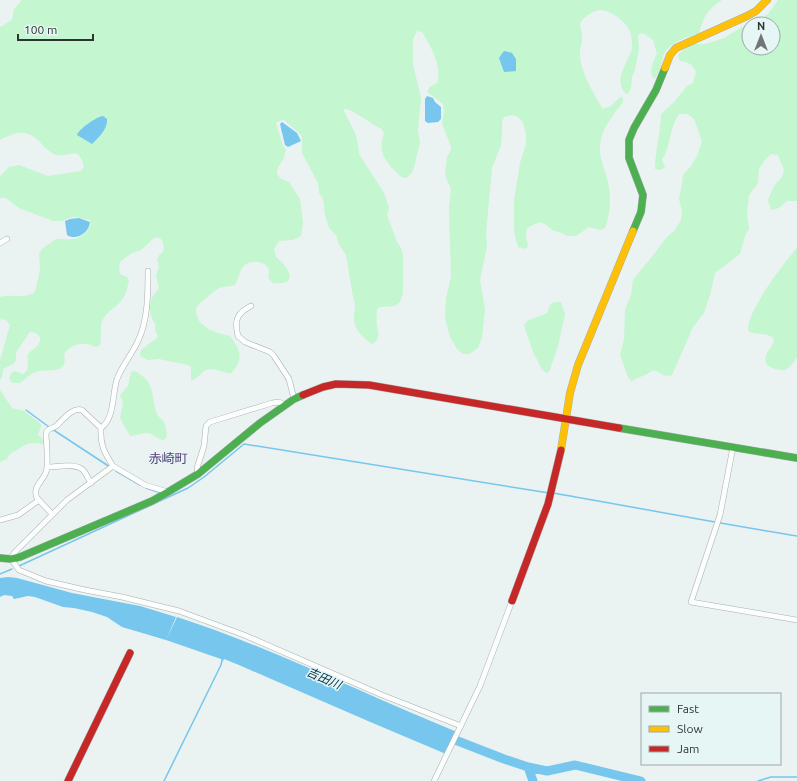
<svg xmlns="http://www.w3.org/2000/svg" width="797" height="781" font-family="Ubuntu,'Noto Sans JP',sans-serif">
	<style>
		.green { fill: #c4f6d0 }
		.water { fill: #76c6ee }
		.lines { fill: none; stroke-linecap: round; stroke-linejoin: round }
		.stream { stroke: #76c6ee; stroke-width: 1.5 }
		.river { stroke: #76c6ee; stroke-width: 9 }
		.street-casing { stroke: #a9aeae; stroke-width: 6 }
		.fast-casing { stroke: #a9aeae; stroke-width: 8 }
		.slow-casing { stroke: #a9aeae; stroke-width: 8 }
		.jam-casing { stroke: #a9aeae; stroke-width: 8 }
		.street { stroke: #fcfdfd; stroke-width: 5 }
		.fast { stroke: #4caf50; stroke-width: 7 }
		.slow { stroke: #ffc107; stroke-width: 7 }
		.jam { stroke: #c62828; stroke-width: 7 }
		.labels { text-anchor: middle; dominant-baseline: central; stroke-width: 3; stroke-linejoin: round; paint-order: stroke }
		.water-label { font-size: 12px; font-style: italic; fill: #002f46; stroke: #e6f6f5 }
		.quarter-label { font-size: 13px; fill: #533b77; stroke: #e6f6f5 }
	</style>
	<rect width="100%" height="100%" fill="#eaf2f2"/>
	<!-- green -->
	<path class="green" d="M22,0H722C706,11 705,15 699,33C686,38 668,42 663,57C661,64 660,72 655,78H653C649,70 653,61 657,54L653,40L643,33L639,34L638,37L639,49L635,70L632,77L631,88L628,94H626C613,81 626,65 631,52C633,45 632,34 628,28C627,25 622,21 620,19C616,15 606,10 601,10C594,10 586,16 582,20C578,26 582,29 582,35C583,42 579,49 580,56C581,72 594,95 603,109L611,106L620,97L623,98V102C613,115 601,129 600,146C599,161 607,173 609,188C611,200 610,216 605,228L601,230L589,227L576,236H567L562,233L552,230L545,224L539,222L527,228L526,238L528,246L526,249L518,247L514,232V200L520,163L526,144V134L523,123L518,117L512,115L504,117L502,122V135L501,145L492,168L486,233L487,246L480,280L485,309L482,337L478,348L469,354H463L457,349L450,337L445,318L446,298L451,277L449,209L451,189L445,175L447,157L451,150V146L442,124L444,111L443,104L427,92L430,87L438,82C441,63 431,47 422,32L417,31L413,39V64L421,98L418,130L420,143L413,171L408,177L403,178C389,166 376,154 384,134L382,129C373,126 350,107 343,109L355,133L358,144L359,154L384,193L389,208L387,215L397,242L401,248L403,255V293L400,302L395,306L380,307L377,309C377,314 376,321 377,326C379,334 380,339 372,344C364,339 354,329 354,319C354,310 357,305 353,297L346,255L339,244L336,235L329,228L325,215L323,199L319,193L318,183L302,153V137L300,134L284,120L279,121L276,123L283,146L286,149L284,158L277,169V174L280,178L289,182L300,199L303,223L301,236L293,240L279,241L274,249L276,257C289,267 300,286 273,283L268,278C269,275 270,271 268,268C264,261 251,260 245,265C239,269 239,279 235,285L219,288L212,293L197,306L196,312L199,321L208,329L218,333L230,336C240,350 245,359 231,373C222,373 213,366 204,371C200,374 197,378 193,380H191V367L188,365L159,359L148,360L140,356V352L142,349L157,338L158,336C154,331 156,329 155,324C154,321 152,320 152,318C147,306 151,297 159,288L156,276L159,267L157,260L159,255L163,252C164,246 164,242 160,238L156,237L153,239L141,250L132,253L121,261L119,266L120,274L127,277L129,280C128,285 126,295 123,298C118,307 108,310 103,319C99,326 102,337 100,345L96,347C84,341 72,343 64,354C69,376 47,368 36,372C30,374 25,379 20,383H13L9,379L11,373L15,371L23,374L27,371C29,366 27,360 28,355C31,348 41,349 40,337L36,333L30,332L16,352V360L13,364L3,369L2,377L0,380V360L10,325L6,320L1,319L0,321V297C12,293 24,300 35,292L40,270L39,254L42,249L56,239C73,239 83,242 91,224L90,220L75,217L69,218L62,221H53L19,208L6,198H0V176L9,167L19,165L48,176L81,171L84,167L82,160L78,154C70,152 62,158 54,154C48,151 44,147 40,142C26,128 15,132 0,140V27L12,20L14,9Z
		M778,0H797V201H787L779,208L771,210L768,200L774,186L782,177L784,170L778,155L771,154L764,161L759,169L758,183L749,195L747,214L749,229L745,236L740,254L715,273L710,295L704,313L693,327L672,375C663,378 661,372 653,370L647,374L631,381L628,377L620,355L624,339L625,309L631,295L633,280L643,267L651,258L666,238L674,231L681,220L682,211L679,199L682,184L683,175L691,166L698,154L702,141L694,119L688,114H679C669,128 671,146 662,160L665,167L661,170L655,169C655,150 661,132 661,114L674,102L687,86L693,83L696,72C692,64 689,62 680,61L678,55L684,49L694,44H706L724,38L742,27L749,24V48H773V24H750C764,19 770,13 778,0Z
		M797,248V357C789,371 782,374 767,365C761,352 774,349 774,339C767,332 758,335 749,332C742,317 786,260 797,248Z
		M556,302H561L565,314L558,346L549,372L546,373C539,368 539,360 534,355L524,325L527,321L547,313C551,306 547,304 556,302Z
		M135,371C157,384 150,394 157,414C158,417 161,418 163,421C166,425 166,431 167,436L164,440C156,439 153,433 146,433C142,433 135,436 130,436L120,418L123,402L120,395L128,386L131,372Z
		M0,390L12,408L24,411L40,423L41,426L38,435L45,441L43,444L35,443L27,444L13,452L10,454L7,459L0,462Z"/>
	<!-- water -->
	<path class="water" d="M505,51L512,53L516,59V71L504,72L499,58L503,52Z
		M427,96L433,98L435,102L441,107V119L438,122L428,123L425,121V99Z
		M103,116L107,119C108,129 98,138 92,144L77,135C79,129 96,117 103,116Z
		M282,122L297,133L301,141L288,147L285,145L280,124Z
		M79,218L90,222C89,233 76,241 67,235L65,221L70,219Z
		M8,577L17,578L72,593L140,606L176,617L166,640L122,627L107,617L92,612L74,608L63,607L35,597L28,596L14,599L12,596L4,595L0,597V578Z
		M177,617C273,648 363,694 457,732L446,754L368,721L239,665L224,659L223,661L221,659L166,640Z"/>
	<g class="lines">
		<!-- stream -->
		<path class="stream" d="M26,410L49,427
			M52,429L110,467
			M116,471L140,485
			M146,488L161,493
			M553,493C634,507 715,523 797,536
			M19,566L188,488L204,477L244,444L549,493
			M0,574L12,569
			M164,781L221,665L222,660
			M758,781L771,777H797"/>
		<!-- river -->
		<path class="river" d="M445,736L504,759L528,767L547,771L575,765L641,781
			M528,767L533,781"/>
		<!-- street casing -->
		<g class="street-casing">
			<path id="street" d="M0,243L7,239
				M251,306C237,313 234,320 238,336L245,342L270,352L274,356L289,379L294,399
				M101,428C115,418 112,394 117,379C122,366 132,354 138,341C148,320 148,294 148,271
				M733,447L720,515L691,602L797,620
				M47,467C57,467 73,463 82,469C86,472 88,479 91,483
				M198,474L197,468L204,446L206,426L210,422L272,403L279,402L284,405
				M168,492L145,485L113,466L67,500L14,553L11,559L19,570L46,581L85,590L122,597L179,611L244,635L382,695L461,726
				M52,514L37,498C32,487 43,481 46,472C49,465 46,441 46,433C48,428 52,429 56,426C63,420 72,407 82,410L101,428C100,445 104,452 113,466
				M0,520L18,515L39,500
				M434,781L480,686L512,601"/>
		</g>
		<!-- fast casing -->
		<g class="fast-casing">
			<path id="fast" d="M633,231L641,212L643,195L629,158V140L634,128L656,90L665,68
				M619,428L797,458
				M0,558L11,559L20,557L152,501L168,492L198,474L260,423L294,399L303,395"/>
		</g>
		<!-- slow casing -->
		<g class="slow-casing">
			<path id="slow" d="M665,68L670,55L676,48L747,16L756,11L767,0
				M561,450L570,393L578,365L633,231"/>
		</g>
		<!-- jam casing -->
		<g class="jam-casing">
			<path id="jam" d="M303,395L323,387L336,384L369,385L619,428
				M512,601L548,504L561,450
				M68,781L130,653"/>
		</g>
		<!-- street -->
		<use href="#street" class="street"/>
		<!-- fast -->
		<use href="#fast" class="fast"/>
		<!-- slow -->
		<use href="#slow" class="slow"/>
		<!-- jam -->
		<use href="#jam" class="jam"/>
	</g>
	<g class="labels">
		<!-- water labels -->
		<g class="water-label">
			<text transform="translate(324 678) rotate(24)">吉田川</text>
		</g>
		<!-- quarter labels -->
		<g class="quarter-label">
			<text x="168" y="458">赤崎町</text>
		</g>
	</g>
	<!-- legend -->
	<rect x="641" y="693" width="140" height="72" fill="#e6f6f5" stroke="#9ca8a8"/>
	<rect x="649" y="706" width="20" height="6" fill="#4caf50" stroke="#9ca8a8"/>
	<text x="677" y="713" font-size="12" fill="#2e3434">Fast</text>
	<rect x="649" y="726" width="20" height="6" fill="#ffc107" stroke="#9ca8a8"/>
	<text x="677" y="733" font-size="12" fill="#2e3434">Slow</text>
	<rect x="649" y="746" width="20" height="6" fill="#c62828" stroke="#9ca8a8"/>
	<text x="677" y="753" font-size="12" fill="#2e3434">Jam</text>
	<!-- north arrow -->
	<g transform="translate(761 36)"><circle r="19" fill="#e6f6f5" stroke="#9ca8a8"/>
	<path d="M0-3L7 15L0 10L-7 15Z" fill="#707676"/>
	<text y="-6" font-size="11" font-weight="bold" text-anchor="middle" fill="#2e3434">N</text>
	</g>
	<!-- scale -->
	<path d="M18 34v6h75v-6" fill="none" stroke="#2e3434" stroke-width="2"/>
	<text x="24" y="34" font-size="12" fill="#2e3434" stroke="#e6f6f5" stroke-width="3" paint-order="stroke">100 m</text>
</svg>
